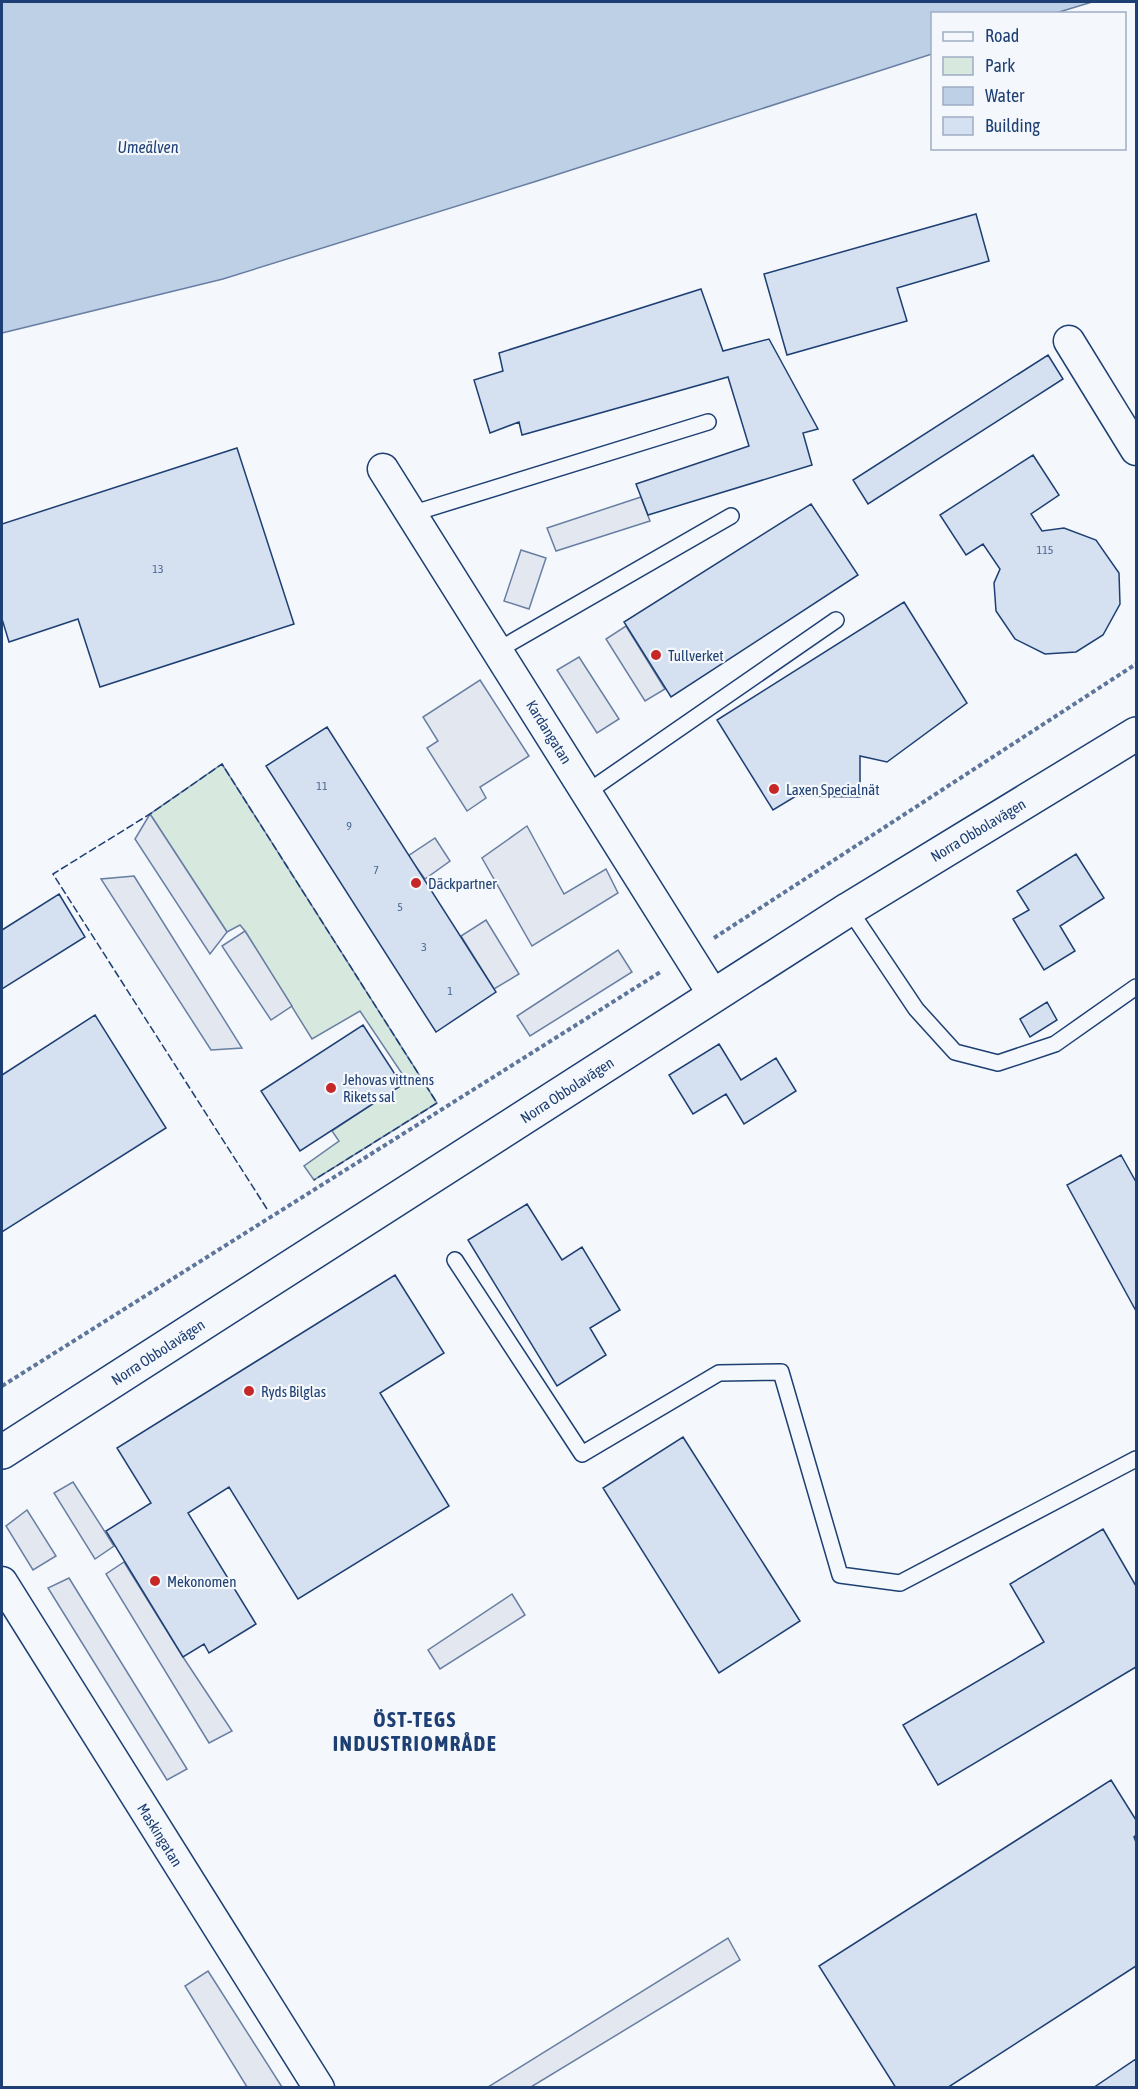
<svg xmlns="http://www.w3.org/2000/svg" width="1138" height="2089" font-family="'Asap Condensed',sans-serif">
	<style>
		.green { fill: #d7e8df; stroke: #687fa3; stroke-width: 1.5 }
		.parking { fill: #e3e8f0; stroke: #687fa3; stroke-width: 1.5 }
		.water { fill: #bed0e5; stroke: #687fa3; stroke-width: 1.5 }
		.building { fill: #d5e0f0; stroke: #1d3f73; stroke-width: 1.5 }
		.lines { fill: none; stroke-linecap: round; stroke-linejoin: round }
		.lane-casing { stroke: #1d3f73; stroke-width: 18 }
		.street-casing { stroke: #1d3f73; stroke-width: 33 }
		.secondary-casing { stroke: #1d3f73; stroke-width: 36 }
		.path { stroke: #5e769c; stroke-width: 4; stroke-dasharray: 4.5 3; stroke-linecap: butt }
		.lane { stroke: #f4f7fb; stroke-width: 15 }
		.street { stroke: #f4f7fb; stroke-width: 30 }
		.secondary { stroke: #f4f7fb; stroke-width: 33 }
		.fence { stroke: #1d3f73; stroke-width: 1.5; stroke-dasharray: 8 3; stroke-linecap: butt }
		.poi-dot { fill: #c62828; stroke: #f4f7fb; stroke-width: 2 }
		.labels { text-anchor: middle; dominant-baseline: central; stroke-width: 4.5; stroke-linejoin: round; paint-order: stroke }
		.number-label { font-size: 12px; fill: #4b6792 }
		.poi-label { font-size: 15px; fill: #1d3f73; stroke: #f4f7fb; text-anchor: start }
		.street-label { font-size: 15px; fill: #1d3f73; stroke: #f4f7fb }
		.water-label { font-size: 16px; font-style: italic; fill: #1d3f73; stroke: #f4f7fb }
		.district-label { font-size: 21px; font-weight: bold; letter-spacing: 1.5px; fill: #1d3f73; stroke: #f4f7fb }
	</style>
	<rect width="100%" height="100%" fill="#f4f7fb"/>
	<!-- green -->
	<path class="green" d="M222,764L437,1103L314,1180L304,1166L339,1141L332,1131L407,1081L360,1011L312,1039L245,931L240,925L227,932L150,814Z"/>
	<!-- parking -->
	<path class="parking" d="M641,497L650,521L556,551L547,528Z
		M521,550L546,558L529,609L504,601Z
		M626,626L665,689L645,701L606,639Z
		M579,657L619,719L597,733L557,670Z
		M480,680L529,756L480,787L486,798L467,811L427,748L438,741L423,717Z
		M150,814L227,932L210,954L135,839Z
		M527,826L564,894L606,869L618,893L532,946L482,858Z
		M435,838L450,861L425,879L408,856Z
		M134,876L242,1048L211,1050L101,879Z
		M486,920L519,974L494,989L461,936Z
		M245,931L292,1006L271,1020L222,946Z
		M618,950L632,972L530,1036L517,1016Z
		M73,1482L114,1546L95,1559L54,1493Z
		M27,1510L56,1556L33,1570L6,1526Z
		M124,1562L183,1657L232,1731L209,1743L106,1574Z
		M69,1578L187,1769L167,1780L48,1588Z
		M512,1594L525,1615L440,1669L428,1650Z
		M728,1938L740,1960L531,2087H488Z
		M208,1971L282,2087H247L185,1986Z"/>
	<!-- water -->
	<path class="water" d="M2,2H1092L1056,13L932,14V54L537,181L223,279L2,333Z"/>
	<!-- building -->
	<path class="building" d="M976,214L989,261L897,288L907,321L787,355L764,274Z
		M701,289L723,351L769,339L818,429L803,433L812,465L648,515L636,484L749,446L728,377L522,435L519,422L490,433L474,380L503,371L499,353Z
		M1048,355L1063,379L868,504L853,480Z
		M237,448L294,624L100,687L78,619L9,642L2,619V524Z
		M1033,455L1059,495L1031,514L1042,531L1064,528L1096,540L1119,573L1120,604L1103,635L1076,652L1045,654L1015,639L996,611L994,583L1000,569L983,544L966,555L940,515Z
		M811,504L858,575L671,697L624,622Z
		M904,602L967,703L887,762L860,756V797L796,796L773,810L717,720Z
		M327,727L496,992L436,1032L266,766Z
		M1076,854L1104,898L1060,926L1075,951L1044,970L1013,919L1029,910L1017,891Z
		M59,894L85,937L2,989V930Z
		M1047,1002L1057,1020L1030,1037L1020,1019Z
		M95,1015L166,1128L2,1232V1075Z
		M363,1025L402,1085L300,1151L261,1091Z
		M719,1044L741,1080L776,1058L796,1091L744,1124L726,1094L693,1114L669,1075Z
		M1121,1155L1136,1182V1311L1067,1185Z
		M527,1204L562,1260L582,1247L620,1310L590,1328L606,1355L557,1386L468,1240Z
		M395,1275L444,1353L380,1393L449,1506L298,1599L229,1487L188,1513L256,1624L209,1653L204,1644L183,1657L106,1531L151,1503L117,1448Z
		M683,1437L800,1621L719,1673L603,1488Z
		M1103,1529L1136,1586V1667L938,1785L903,1725L1044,1642L1010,1584Z
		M1111,1780L1136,1820V1835L1134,1837L1136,1842V1966L947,2088H896L819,1966Z
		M1136,2059V2088H1093Z"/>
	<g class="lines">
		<!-- lane casing -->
		<g class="lane-casing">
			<path id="lane" d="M411,514L708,422
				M498,650L731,516
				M586,793L836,620
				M849,909L916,1009L955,1052L998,1063L1055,1044L1136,987
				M455,1260L582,1454L719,1373L781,1372L840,1575L900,1583L1136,1459"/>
		</g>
		<!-- street casing -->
		<g class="street-casing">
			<path id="street" d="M1069,341L1136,450
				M383,469L714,996
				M2,1582L319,2088"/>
		</g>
		<!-- secondary casing -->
		<g class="secondary-casing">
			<path id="secondary" d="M2,1452L849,909L1136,734"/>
		</g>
		<!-- path -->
		<path class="path" d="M714,938L1136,664
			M2,1386L662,971"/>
		<!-- lane -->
		<use href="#lane" class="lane"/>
		<!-- street -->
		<use href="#street" class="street"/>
		<!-- secondary -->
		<use href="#secondary" class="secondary"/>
		<!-- fence -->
		<path class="fence" d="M267,1209L53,874L150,814L222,764L437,1103L314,1180"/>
	</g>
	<!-- markers -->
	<g class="poi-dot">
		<circle cx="656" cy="655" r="6"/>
		<circle cx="774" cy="789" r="6"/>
		<circle cx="416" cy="883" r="6"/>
		<circle cx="331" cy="1088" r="6"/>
		<circle cx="249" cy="1391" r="6"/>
		<circle cx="155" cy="1581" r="6"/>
	</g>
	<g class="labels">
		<!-- number labels -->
		<g class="number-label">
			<text x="1045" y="550">115</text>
			<text x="158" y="569">13</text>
			<text x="322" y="786">11</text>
			<text x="349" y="826">9</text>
			<text x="376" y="870">7</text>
			<text x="400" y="907">5</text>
			<text x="424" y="947">3</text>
			<text x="450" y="991">1</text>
		</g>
		<!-- poi labels -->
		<g class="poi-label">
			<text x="668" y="655">Tullverket</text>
			<text x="786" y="789">Laxen Specialnät</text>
			<text x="428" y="883">Däckpartner</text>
			<text x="343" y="1079">Jehovas vittnens<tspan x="343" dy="17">Rikets sal</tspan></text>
			<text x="261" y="1391">Ryds Bilglas</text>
			<text x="167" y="1581">Mekonomen</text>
		</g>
		<!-- street labels -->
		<g class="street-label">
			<text transform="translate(549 732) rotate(58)">Kardangatan</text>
			<text transform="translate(978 830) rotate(-31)">Norra Obbolavägen</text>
			<text transform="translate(567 1090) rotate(-33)">Norra Obbolavägen</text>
			<text transform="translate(158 1352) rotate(-33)">Norra Obbolavägen</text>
			<text transform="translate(160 1835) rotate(58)">Maskingatan</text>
		</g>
		<!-- water labels -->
		<g class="water-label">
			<text x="148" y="147">Umeälven</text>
		</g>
		<!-- district labels -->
		<g class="district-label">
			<text x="415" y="1719">ÖST-TEGS<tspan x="415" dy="24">INDUSTRIOMRÅDE</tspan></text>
		</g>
	</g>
	<!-- border -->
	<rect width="1138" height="2089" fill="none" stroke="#1d3f73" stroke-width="6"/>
	<!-- legend -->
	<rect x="931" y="12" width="195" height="138" fill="#f4f7fb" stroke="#9eadc5" stroke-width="1.5"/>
	<rect x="943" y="32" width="30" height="9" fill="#f4f7fb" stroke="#9eadc5" stroke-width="1.5"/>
	<text x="985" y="42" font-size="18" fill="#1d3f73">Road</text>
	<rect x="943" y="57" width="30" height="18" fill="#d7e8df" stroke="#9eadc5" stroke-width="1.5"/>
	<text x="985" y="72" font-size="18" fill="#1d3f73">Park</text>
	<rect x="943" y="87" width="30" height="18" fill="#bed0e5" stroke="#9eadc5" stroke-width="1.5"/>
	<text x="985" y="102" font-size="18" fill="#1d3f73">Water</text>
	<rect x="943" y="117" width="30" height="18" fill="#d5e0f0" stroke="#9eadc5" stroke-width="1.5"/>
	<text x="985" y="132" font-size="18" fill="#1d3f73">Building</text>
</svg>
